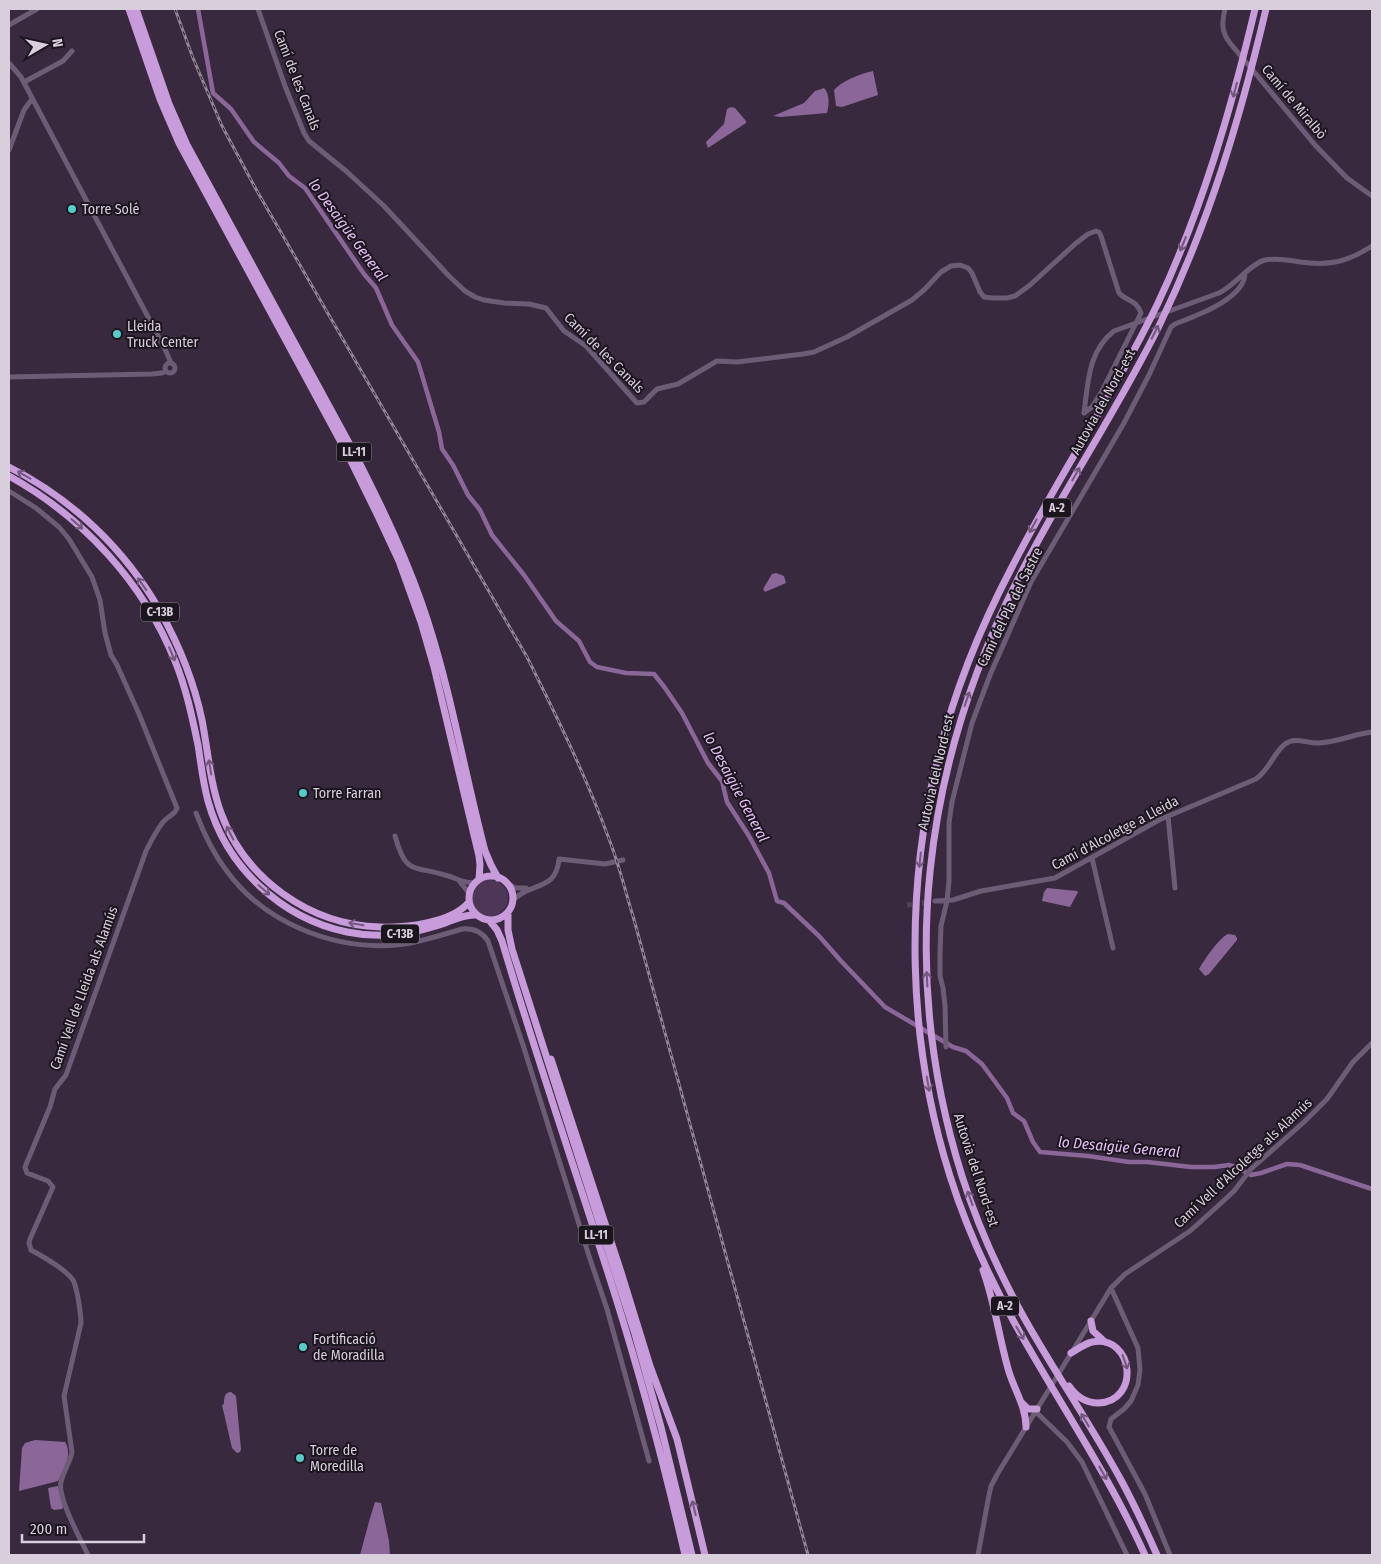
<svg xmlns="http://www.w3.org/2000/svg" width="1381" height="1564" font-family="'Fira Sans Condensed',sans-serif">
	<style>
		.green { fill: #4e3657 }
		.water { fill: #8a6798 }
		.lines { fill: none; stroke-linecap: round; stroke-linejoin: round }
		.canal { stroke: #8a6798; stroke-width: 4.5 }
		.minor-tunnel { stroke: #504256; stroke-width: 5; stroke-dasharray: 5 2.5; stroke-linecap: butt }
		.minor { stroke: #6d5c75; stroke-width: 5 }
		.highway { stroke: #c89bdb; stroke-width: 7 }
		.rail-casing { stroke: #928697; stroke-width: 3 }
		.rail { stroke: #1b151e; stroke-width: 1; stroke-dasharray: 4; stroke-linecap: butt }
		.oneway { stroke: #72587c }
		.poi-dot { fill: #54cdc8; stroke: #1b151e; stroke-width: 2 }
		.labels { text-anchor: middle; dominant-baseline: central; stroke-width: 4; stroke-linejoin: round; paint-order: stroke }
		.shield { fill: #1b151e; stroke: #9f96a3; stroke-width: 1 }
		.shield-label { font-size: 12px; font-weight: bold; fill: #d8cedc }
		.street-label { font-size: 14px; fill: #d8cedc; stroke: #1b151e }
		.poi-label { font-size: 14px; fill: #d8cedc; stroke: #1b151e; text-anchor: start }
		.water-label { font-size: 15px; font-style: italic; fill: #e7bef8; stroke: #1b151e }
	</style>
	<rect width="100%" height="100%" fill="#38293e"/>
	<!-- green -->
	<path class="green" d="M472 898a18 18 0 1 1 36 0a18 18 0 1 1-36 0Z"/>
	<!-- water -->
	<path class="water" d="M873,71L878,95L842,107L836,106L834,90C843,80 860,74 873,71Z
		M824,88C830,94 829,105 827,113L781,117L773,116L804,103L815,91Z
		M731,107L735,108L746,121V123L708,148L706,142L724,124L727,109Z
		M776,573L784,576L786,583L765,592L763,589L772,574Z
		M1047,888L1077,891L1078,892L1070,907L1042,901L1044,892Z
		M1228,934L1235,935L1237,938V940L1209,974L1205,976L1199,969C1205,959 1218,939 1228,934Z
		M231,1392L236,1396L241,1449L240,1452L237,1453L232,1448L222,1405L224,1404C224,1399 224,1392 231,1392Z
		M35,1440L65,1442C73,1454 64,1469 58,1481L19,1491L22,1448L25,1443Z
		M58,1486L63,1507L62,1509L54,1510L51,1508L48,1488Z
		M375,1502L381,1503L389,1541L390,1555H360L370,1518Z"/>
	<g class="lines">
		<!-- canal -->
		<path class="canal" d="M198,9L213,93L231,109L254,142L279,163L289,176L305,188L364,274L376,288L392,325L418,362L439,432L442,449L453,465L468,495L480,510L492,535L524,575L556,621L579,641L590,662L597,667L626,673L654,674L665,688L682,713L708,763L722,781L727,802L749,836L769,873L777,901L784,903L819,936L841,961L885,1007L953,1047L966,1051L982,1064L1007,1098L1013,1113L1024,1121L1033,1142L1040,1152L1088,1156L1129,1162H1147L1191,1167H1214L1229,1165L1236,1167L1251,1175L1261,1173L1287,1164L1300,1165L1372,1189"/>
		<!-- minor-tunnel -->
		<path class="minor-tunnel" d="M907,905L930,902"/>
		<!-- minor -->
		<path class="minor" d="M258,9L285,86L304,133L309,141L346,171L384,206L449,276L465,291L475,297L484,300L504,303L529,304L546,308L564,331L586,346L637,403L644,402L657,389L678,384L717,361L737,362L803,354L814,352L847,337L912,300L924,290L941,272L951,266L960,265L968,268L972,273L980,292L984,297L992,298H1007L1015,296L1030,285L1075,244L1088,234L1096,231L1099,232L1101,236L1119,293C1127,302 1136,299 1141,313L1102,391L1092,407L1084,413
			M1225,9C1222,22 1221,32 1230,43L1315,145L1347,178L1372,196
			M9,25L37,9
			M9,63L21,77L165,349L171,363
			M24,82L63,61L72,51
			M9,150L24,110L32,99
			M165 368a5 5 0 1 1 10 0a5 5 0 1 1-10 0Z
			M9,377L152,374L162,373L166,371
			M1084,413C1088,383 1088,351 1114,331L1219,293C1235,285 1250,264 1265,260C1276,258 1289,260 1300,262C1330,266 1347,262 1372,246
			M9,491L36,508L59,527L69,539L92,577L100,600L105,633L111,655L117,665L139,714L177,808C175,815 168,816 163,822C156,831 151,841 146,851L66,1075L55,1089L50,1107L25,1167L27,1173L48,1181L53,1187L30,1239L29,1243L31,1250C42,1256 66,1270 73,1280C77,1287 81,1314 81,1323L64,1396L72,1452C70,1463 63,1472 61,1482C57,1497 81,1540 88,1555
			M196,813C204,834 213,853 226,870C264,923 333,950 396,945C419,943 441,935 462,929C474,928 482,932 488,941L523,1045L589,1256L607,1309L649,1461
			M1168,816L1175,888
			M395,836C406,875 412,865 445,875C457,878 461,883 475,883
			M1092,858L1113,948
			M460,882L469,893
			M506,882L515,888H526
			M512,901C531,881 556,892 559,859L605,864L623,860
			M935,901L953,900L981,891L1055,878L1159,820L1256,779C1269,770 1273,754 1285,744C1295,736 1308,744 1319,743C1338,742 1354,734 1372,732
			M946,1047L945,1006L943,988L940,976V954L941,926L947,901L949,881V823L952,802L972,723L990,675L1031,582L1124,423L1149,375L1171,327L1175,324C1195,316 1245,299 1245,273
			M1111,1288L1138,1348L1140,1370L1138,1385L1131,1401L1124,1409L1111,1419L1109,1427L1145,1494L1170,1555
			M1035,1411L1067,1442L1082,1462L1127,1555
			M978,1555L989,1495L991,1486L998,1473L1111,1288L1125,1274L1190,1231L1219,1205L1234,1191L1251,1169L1304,1122L1327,1099L1353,1062L1372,1043"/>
		<!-- highway -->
		<path class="highway" d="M129,9L160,99L179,143L348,455L377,514L399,561L421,622L434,667L479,856L480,865L479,879
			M136,9L169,104L187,145L355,454C383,509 409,563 428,622C452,697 465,775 485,851L491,865L498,878
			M9,467C72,499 125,549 160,611C179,645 194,682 202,720C208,751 210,783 221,813C245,879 310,925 380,927C406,928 452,923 469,902
			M9,476C83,517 143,582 175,661C186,688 192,716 198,745C201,764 203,783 208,801C226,866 280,918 347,932C376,938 408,935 436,926C450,922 462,914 476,915
			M469 898a22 22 0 1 1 44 0a22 22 0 1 1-44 0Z
			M508,912V930L512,949L635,1334L661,1427L692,1555
			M489,920L497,930L502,941C537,1060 578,1177 615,1295C642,1381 665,1468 685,1555
			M551,1059L621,1272L650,1366L677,1439L705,1555
			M983,1270C995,1303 999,1338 1009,1372C1015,1391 1026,1407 1026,1427
			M1091,1321L1093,1331L1105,1342
			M1069,1386C1076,1396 1085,1403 1098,1403C1141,1402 1134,1334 1092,1342C1084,1344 1078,1349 1071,1353
			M1022,1403L1028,1409H1037
			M1145,1555C1108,1473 1057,1400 1014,1322C988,1275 966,1227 950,1176C907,1041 904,891 939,754C955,689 981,626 1012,567C1058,477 1114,394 1158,303C1202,209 1231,110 1255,9
			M1157,1555C1146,1530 1134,1504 1121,1480C1090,1423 1053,1370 1022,1314C998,1270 977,1224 962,1176C897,970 923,765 1020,575C1063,490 1117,411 1159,326C1209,223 1240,119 1266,9"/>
		<!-- rail casing -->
		<g class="rail-casing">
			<path id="rail" d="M175,9L193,58L222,126L257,191L527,657C557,717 586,776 609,839C619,864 625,891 633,916L808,1555"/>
		</g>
		<!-- rail -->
		<use href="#rail" class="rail"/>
	</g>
	<!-- one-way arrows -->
	<defs><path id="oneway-shaft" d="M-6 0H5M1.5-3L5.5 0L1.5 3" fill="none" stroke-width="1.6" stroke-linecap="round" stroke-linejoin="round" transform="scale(1.25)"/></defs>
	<g class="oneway">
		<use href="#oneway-shaft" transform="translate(1235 90) rotate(105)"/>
		<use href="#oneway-shaft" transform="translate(1183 244) rotate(112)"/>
		<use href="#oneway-shaft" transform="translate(1155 332) rotate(-63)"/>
		<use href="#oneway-shaft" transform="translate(1076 474) rotate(-60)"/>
		<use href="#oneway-shaft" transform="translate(24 475) rotate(-150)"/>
		<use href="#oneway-shaft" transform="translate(77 524) rotate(41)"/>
		<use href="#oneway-shaft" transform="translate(1033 526) rotate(119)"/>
		<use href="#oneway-shaft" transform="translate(142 584) rotate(-125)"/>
		<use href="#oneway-shaft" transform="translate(172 654) rotate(67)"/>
		<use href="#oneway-shaft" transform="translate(967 699) rotate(-71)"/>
		<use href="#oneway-shaft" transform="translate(210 767) rotate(-99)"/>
		<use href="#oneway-shaft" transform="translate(230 833) rotate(-117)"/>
		<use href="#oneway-shaft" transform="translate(920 860) rotate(96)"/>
		<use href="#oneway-shaft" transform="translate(264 890) rotate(41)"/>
		<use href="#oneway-shaft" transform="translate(356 924) rotate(-170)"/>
		<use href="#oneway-shaft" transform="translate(927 979) rotate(-93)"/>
		<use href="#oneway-shaft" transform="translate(928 1084) rotate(80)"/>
		<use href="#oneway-shaft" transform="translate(970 1198) rotate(-110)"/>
		<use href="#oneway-shaft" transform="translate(1020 1333) rotate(60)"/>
		<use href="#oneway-shaft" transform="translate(1125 1362) rotate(71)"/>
		<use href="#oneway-shaft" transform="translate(1085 1420) rotate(-121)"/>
		<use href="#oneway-shaft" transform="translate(1103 1473) rotate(61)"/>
		<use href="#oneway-shaft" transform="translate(694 1508) rotate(-103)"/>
	</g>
	<!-- markers -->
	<g class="poi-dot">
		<circle cx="72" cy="209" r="5"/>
		<circle cx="117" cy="334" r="5"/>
		<circle cx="303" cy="793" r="5"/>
		<circle cx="303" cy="1347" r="5"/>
		<circle cx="300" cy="1458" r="5"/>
	</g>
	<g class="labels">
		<!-- shield labels -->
		<g class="shield">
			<rect x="336.5" y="442.5" width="35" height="19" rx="4"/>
			<rect x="1043" y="498.5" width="28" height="19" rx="4"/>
			<rect x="141" y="602.5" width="38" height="19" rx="4"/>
			<rect x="381" y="924.5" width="38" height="19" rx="4"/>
			<rect x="578.5" y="1225.5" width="35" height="19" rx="4"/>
			<rect x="991" y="1296.5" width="28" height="19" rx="4"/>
		</g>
		<g class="shield-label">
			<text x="354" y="452">LL-11</text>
			<text x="1057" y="508">A-2</text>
			<text x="160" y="612">C-13B</text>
			<text x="400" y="934">C-13B</text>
			<text x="596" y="1235">LL-11</text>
			<text x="1005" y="1306">A-2</text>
		</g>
		<!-- street labels -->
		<g class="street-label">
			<text transform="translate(297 80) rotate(69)">Camí de les Canals</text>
			<text transform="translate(1294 102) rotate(50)">Camí de Miralbò</text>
			<text transform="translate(604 353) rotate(45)">Camí de les Canals</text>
			<text transform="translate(1103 402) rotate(-61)">Autovia del Nord-est</text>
			<text transform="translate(1010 607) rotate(-64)">Camí del Pla del Sastre</text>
			<text transform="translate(936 772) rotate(-77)">Autovia del Nord-est</text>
			<text transform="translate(1115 833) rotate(-28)">Camí d'Alcoletge a Lleida</text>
			<text transform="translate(84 988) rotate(-70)">Camí Vell de Lleida als Alamús</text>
			<text transform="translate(1243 1163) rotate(-43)">Camí Vell d'Alcoletge als Alamús</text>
			<text transform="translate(976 1170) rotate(72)">Autovia del Nord-est</text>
		</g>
		<!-- poi labels -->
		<g class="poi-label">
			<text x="82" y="209">Torre Solé</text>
			<text x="127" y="326">Lleida<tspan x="127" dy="16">Truck Center</tspan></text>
			<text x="313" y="793">Torre Farran</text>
			<text x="313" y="1339">Fortificació<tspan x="313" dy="16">de Moradilla</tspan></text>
			<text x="310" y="1450">Torre de<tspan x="310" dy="16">Moredilla</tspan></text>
		</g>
		<!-- water labels -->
		<g class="water-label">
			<text transform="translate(348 230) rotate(54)">lo Desaigüe General</text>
			<text transform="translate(736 787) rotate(62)">lo Desaigüe General</text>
			<text transform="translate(1119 1147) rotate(5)">lo Desaigüe General</text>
		</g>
	</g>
	<!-- border -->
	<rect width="1381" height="1564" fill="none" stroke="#d8cedc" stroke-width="20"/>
	<!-- north arrow -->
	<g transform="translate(45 45) rotate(81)" stroke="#1b151e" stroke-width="4" paint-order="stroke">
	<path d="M0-4L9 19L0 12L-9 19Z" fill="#d8cedc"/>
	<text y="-8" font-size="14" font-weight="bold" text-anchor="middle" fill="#d8cedc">N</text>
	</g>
	<!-- scale -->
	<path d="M22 1534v8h122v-8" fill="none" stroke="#d8cedc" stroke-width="2.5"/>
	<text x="30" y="1534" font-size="15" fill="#d8cedc" stroke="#1b151e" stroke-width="4" paint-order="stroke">200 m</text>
</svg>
